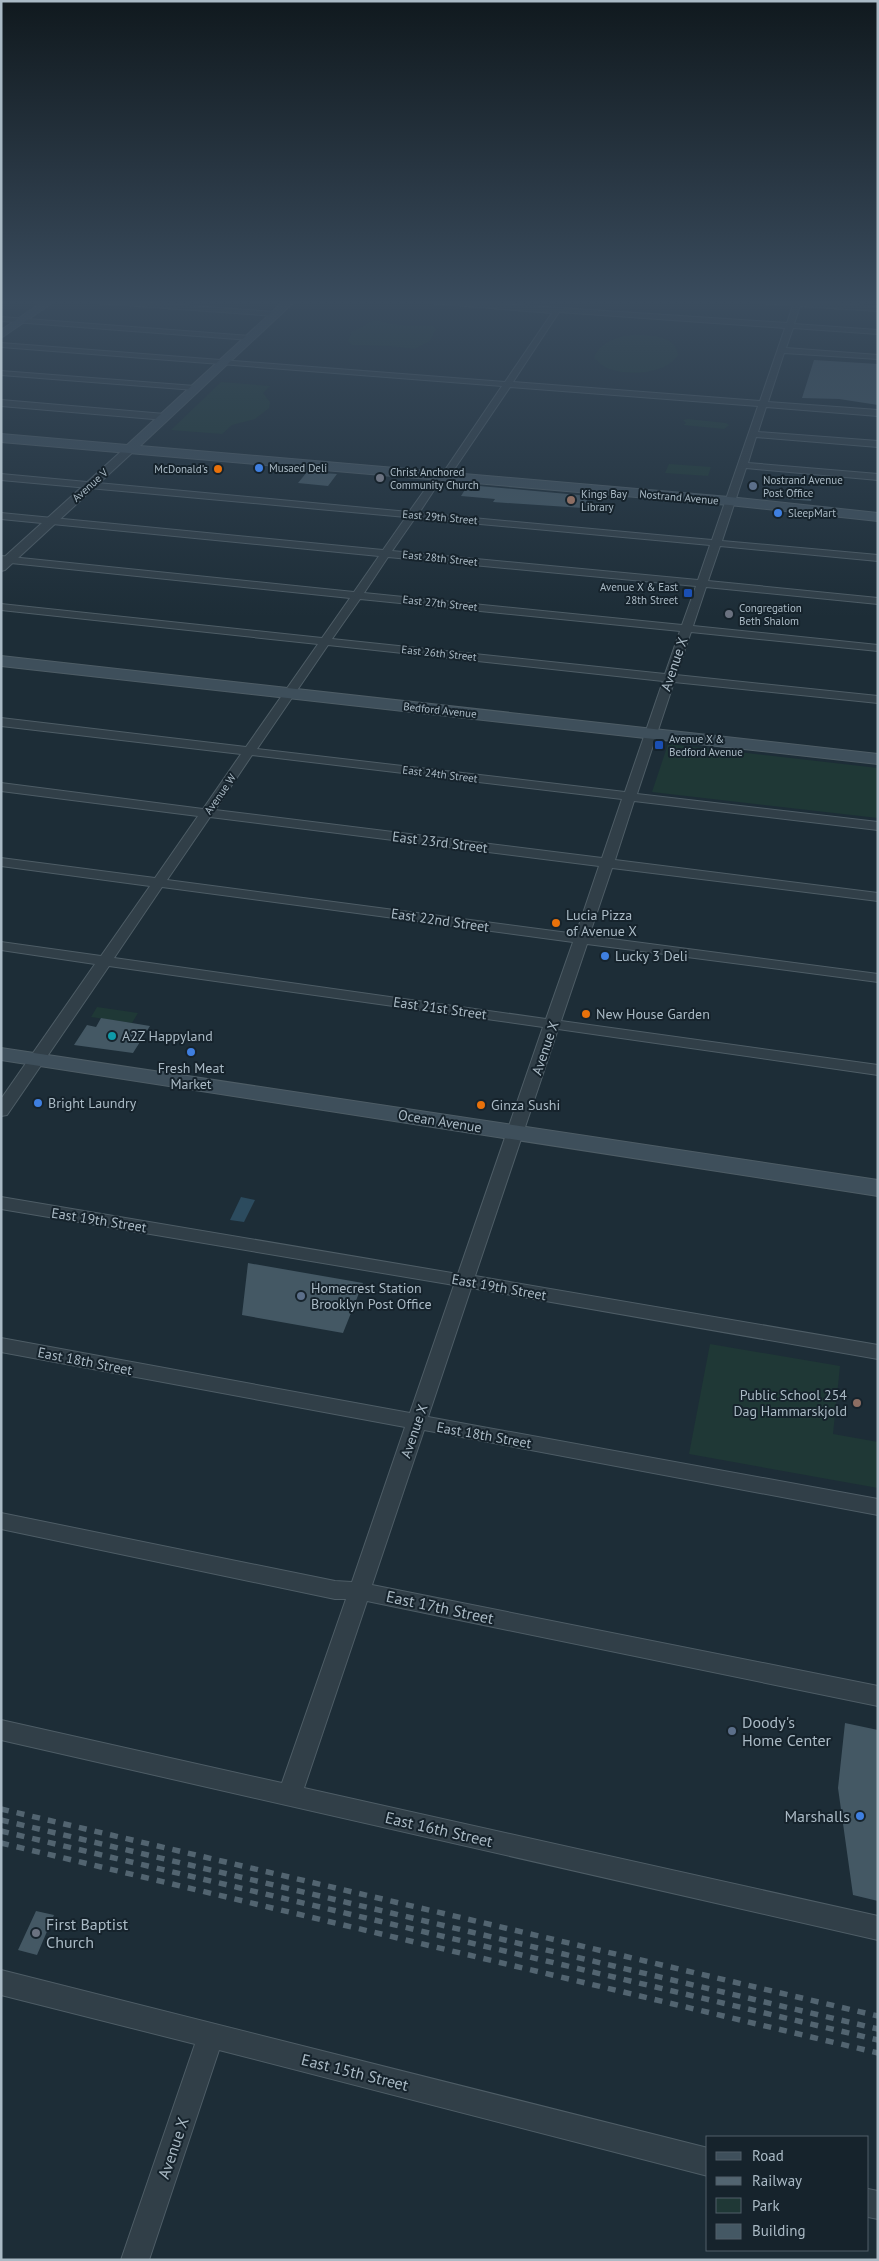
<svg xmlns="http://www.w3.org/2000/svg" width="879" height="2261" font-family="'PT Sans',sans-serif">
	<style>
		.green { fill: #1f3836 }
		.water { fill: #2c4b5e }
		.building { fill: #445864 }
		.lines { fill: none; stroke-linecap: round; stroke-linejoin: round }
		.minor-casing { stroke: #4e5d66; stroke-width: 2 }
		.tertiary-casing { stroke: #4e5d66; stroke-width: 2 }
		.secondary-casing { stroke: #4e5d66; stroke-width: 2 }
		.minor { fill: #313f48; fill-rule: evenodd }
		.tertiary { fill: #313f48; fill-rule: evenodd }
		.secondary { fill: #3e4f5b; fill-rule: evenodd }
		.rail { stroke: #526470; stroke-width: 5.5; stroke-dasharray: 8 8; stroke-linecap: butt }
		.shop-dot { fill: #3f7fe0; stroke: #16232c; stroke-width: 2 }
		.food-dot { fill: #e8710a; stroke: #16232c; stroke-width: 2 }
		.worship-dot { fill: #6b7280; stroke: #16232c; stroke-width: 2 }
		.service-dot { fill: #5c6f8a; stroke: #16232c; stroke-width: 2 }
		.education-dot { fill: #8d6e63; stroke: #16232c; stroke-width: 2 }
		.transit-dot { fill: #1a4fb4; stroke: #16232c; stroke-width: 2 }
		.culture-dot { fill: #0f9aa8; stroke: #16232c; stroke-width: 2 }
		.labels { text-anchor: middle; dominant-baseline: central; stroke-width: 4; stroke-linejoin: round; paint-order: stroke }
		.far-poi-label { font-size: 11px; fill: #aabac5; stroke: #16232c; text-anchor: start }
		.far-street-label { font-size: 11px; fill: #aabac5; stroke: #16232c }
		.street-label { font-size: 14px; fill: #aabac5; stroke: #16232c }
		.poi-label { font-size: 14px; fill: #aabac5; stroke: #16232c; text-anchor: start }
		.near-street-label { font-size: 16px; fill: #aabac5; stroke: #16232c }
		.near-poi-label { font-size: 16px; fill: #aabac5; stroke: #16232c; text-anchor: start }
	</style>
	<rect width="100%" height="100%" fill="#1d2d37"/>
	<!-- green -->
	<path class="green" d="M375,320L398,325L433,326L436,329L430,341L414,349L390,346L352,345L348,341L352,332Z
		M631,335C646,335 676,334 678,355C665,375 627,376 607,368C602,366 598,361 594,358C599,343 616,337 631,335Z
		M221,382L270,386L263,393L270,402L269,408L255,419L232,425L222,434L171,430Z
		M688,419L726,423L729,425L724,429L683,425L686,423L683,420Z
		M669,464L711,467L708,476L665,473Z
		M668,744L878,768V818L652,792Z
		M97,1007L138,1013L132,1023L91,1017Z
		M710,1344L840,1366L833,1434L878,1442V1488L689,1454Z"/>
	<!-- water -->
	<path class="water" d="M241,1197L255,1200L244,1222L230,1220Z"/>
	<!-- building -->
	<path class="building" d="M814,360L878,364V405L839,399L802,398Z
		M307,472L337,474L328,486L298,483Z
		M468,485L546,492L589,496L583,508L493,502L495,499L461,496Z
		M791,488L814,490L811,501L787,499Z
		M101,1018L132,1023L150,1026L133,1053L74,1045L87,1025L96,1027Z
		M248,1263L363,1283L343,1333L242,1315Z
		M845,1723L878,1730V1901L853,1895L838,1788Z
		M36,1911L54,1915L37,1955L18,1950Z"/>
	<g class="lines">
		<!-- minor casing -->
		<g class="minor-casing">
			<path id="minor" d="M92,301H123L275,312L279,314L275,316L96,303Z
				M426,301H457L787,323L793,305L759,303L756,301H801L878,307V311L800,306L794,324L878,330V334L793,328L786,348L878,355V359L784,353L768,402L878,410V416L766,407L758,432L878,441V447L756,437L748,463L878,474V480L746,468L722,541L878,555V561L720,546L708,581L878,598V604L706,587L693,626L878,645V651L691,632L676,675L878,696V703L674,682L637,794L878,822V830L634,801L615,860L878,893V901L612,868L589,936L878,974V982L587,944L561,1021L878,1065V1075L558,1029L475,1276L878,1345V1359L471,1288L428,1417L878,1499V1515L424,1430L372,1585L878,1686V1706L367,1601L304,1788L878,1916V1940L1,1740V1720L282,1783L346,1599H335L1,1529V1513L335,1581L352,1582L405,1427L1,1352V1338L410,1413L454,1285L1,1209V1197L458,1274L543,1027L109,966L7,1115L1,1116V1099L95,964L1,950V942L101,956L150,886L1,866V858L155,878L198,816L1,791V783L203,809L241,754L1,726V718L246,747L318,644L1,610V604L322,638L350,598L1,562V556L354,592L379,556L1,519V513L383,550L406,517L1,480V474L409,512L436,474L445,470L502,386L1,347V343L505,382L552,313L429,303ZM559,312L785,328L760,401L513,382ZM510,387L758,406L712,540L419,513L442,478L451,474ZM415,518L710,545L698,580L392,551ZM388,557L696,586L682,625L364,593ZM360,599L680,631L665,674L332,639ZM328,645L663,681L625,792L257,749ZM252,755L622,799L602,858L215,810ZM210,817L599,866L576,934L167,880ZM162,887L573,942L546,1019L114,958Z
				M1,317L250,336L254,338L250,340L1,321Z
				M1,371L195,386L199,388L195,390L1,375Z
				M1,400L165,414L169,417L165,420L1,406Z
				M1,1970L708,2148V2176L219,2050L149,2260H121L195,2044L1,1995Z
				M868,2189L878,2191V2219L868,2217Z"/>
		</g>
		<!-- tertiary casing -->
		<g class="tertiary-casing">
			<path id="tertiary" d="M130,446L136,449L134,451L5,570L1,571V560L126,447Z"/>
		</g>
		<!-- secondary casing -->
		<g class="secondary-casing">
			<path id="secondary" d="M44,301H55L1,338V330Z
				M284,301H295L140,446L729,497L878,513V521L729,505L1,442V434L127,445Z
				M1,656L878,754V764L1,666Z
				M1,1048L878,1180V1196L1,1060Z"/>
		</g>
		<!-- minor -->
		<use href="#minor" class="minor"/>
		<!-- tertiary -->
		<use href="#tertiary" class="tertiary"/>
		<!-- secondary -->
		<use href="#secondary" class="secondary"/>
		<!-- rail -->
		<path class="rail" d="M1,1809L878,2016
			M1,1820L878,2029
			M1,1831L878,2040
			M1,1843L878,2053"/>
	</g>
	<!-- sky -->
	<linearGradient id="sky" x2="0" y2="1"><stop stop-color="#10191e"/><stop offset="0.49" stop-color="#3a4c5e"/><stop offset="1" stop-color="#3a4c5e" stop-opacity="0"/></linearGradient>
	<rect width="879" height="617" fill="url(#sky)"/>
	<!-- markers -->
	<g class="shop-dot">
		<circle cx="259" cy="468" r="5"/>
		<circle cx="778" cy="513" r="5"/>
		<circle cx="605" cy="956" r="5"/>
		<circle cx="191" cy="1052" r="5"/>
		<circle cx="38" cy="1103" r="5"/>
		<circle cx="860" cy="1816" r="5"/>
	</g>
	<g class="food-dot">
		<circle cx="218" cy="469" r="5"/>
		<circle cx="556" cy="923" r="5"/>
		<circle cx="586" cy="1014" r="5"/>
		<circle cx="481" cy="1105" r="5"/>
	</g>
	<g class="worship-dot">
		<circle cx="380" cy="478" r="5"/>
		<circle cx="729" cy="614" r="5"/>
		<circle cx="36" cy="1933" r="5"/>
	</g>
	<g class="service-dot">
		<circle cx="753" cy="486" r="5"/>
		<circle cx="301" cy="1296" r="5"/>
		<circle cx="732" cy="1731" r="5"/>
	</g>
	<g class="education-dot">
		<circle cx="571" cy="500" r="5"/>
		<circle cx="857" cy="1403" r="5"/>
	</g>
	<g class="transit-dot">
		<rect x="683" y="588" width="10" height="10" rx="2.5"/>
		<rect x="654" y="740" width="10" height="10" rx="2.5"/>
	</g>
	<circle class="culture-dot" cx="112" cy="1036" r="5"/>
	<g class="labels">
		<!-- far-poi labels -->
		<g class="far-poi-label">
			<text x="269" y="468">Musaed Deli</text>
			<text x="208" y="469" text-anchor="end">McDonald's</text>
			<text x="390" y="472">Christ Anchored<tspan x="390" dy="13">Community Church</tspan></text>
			<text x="763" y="480">Nostrand Avenue<tspan x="763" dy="13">Post Office</tspan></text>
			<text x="581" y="494">Kings Bay<tspan x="581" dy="13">Library</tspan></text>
			<text x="788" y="513">SleepMart</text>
			<text x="678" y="587" text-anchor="end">Avenue X &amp; East<tspan x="678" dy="13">28th Street</tspan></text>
			<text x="739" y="608">Congregation<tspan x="739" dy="13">Beth Shalom</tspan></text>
			<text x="669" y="739">Avenue X &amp;<tspan x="669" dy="13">Bedford Avenue</tspan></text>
		</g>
		<!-- far-street labels -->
		<g class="far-street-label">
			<text transform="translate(90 485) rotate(-42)">Avenue V</text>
			<text transform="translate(679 497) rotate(5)">Nostrand Avenue</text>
			<text transform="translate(440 517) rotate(5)">East 29th Street</text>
			<text transform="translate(440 558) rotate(6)">East 28th Street</text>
			<text transform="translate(440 603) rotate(6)">East 27th Street</text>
			<text transform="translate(439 653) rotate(6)">East 26th Street</text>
			<text transform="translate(440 710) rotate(6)">Bedford Avenue</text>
			<text transform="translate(440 774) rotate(7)">East 24th Street</text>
			<text transform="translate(220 794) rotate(-55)">Avenue W</text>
		</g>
		<!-- street labels -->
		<g class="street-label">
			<text transform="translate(674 664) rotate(-71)">Avenue X</text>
			<text transform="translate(440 842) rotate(7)">East 23rd Street</text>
			<text transform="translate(440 920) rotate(8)">East 22nd Street</text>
			<text transform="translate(440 1008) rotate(8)">East 21st Street</text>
			<text transform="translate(545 1048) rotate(-71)">Avenue X</text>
			<text transform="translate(440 1121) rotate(9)">Ocean Avenue</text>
			<text transform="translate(99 1220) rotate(9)">East 19th Street</text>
			<text transform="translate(499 1287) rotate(10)">East 19th Street</text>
			<text transform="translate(85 1361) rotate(11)">East 18th Street</text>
			<text transform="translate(414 1431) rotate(-71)">Avenue X</text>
			<text transform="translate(484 1435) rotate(10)">East 18th Street</text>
		</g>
		<!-- poi labels -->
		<g class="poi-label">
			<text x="566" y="915">Lucia Pizza<tspan x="566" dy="16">of Avenue X</tspan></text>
			<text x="615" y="956">Lucky 3 Deli</text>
			<text x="596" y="1014">New House Garden</text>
			<text x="122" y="1036">A2Z Happyland</text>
			<text x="191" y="1068" text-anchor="middle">Fresh Meat<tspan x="191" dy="16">Market</tspan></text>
			<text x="48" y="1103">Bright Laundry</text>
			<text x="491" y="1105">Ginza Sushi</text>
			<text x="311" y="1288">Homecrest Station<tspan x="311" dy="16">Brooklyn Post Office</tspan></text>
			<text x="847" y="1395" text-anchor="end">Public School 254<tspan x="847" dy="16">Dag Hammarskjold</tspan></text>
		</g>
		<!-- near-street labels -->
		<g class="near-street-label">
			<text transform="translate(440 1607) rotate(12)">East 17th Street</text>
			<text transform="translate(439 1829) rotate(13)">East 16th Street</text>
			<text transform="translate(355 2072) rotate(14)">East 15th Street</text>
			<text transform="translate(173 2148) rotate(-71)">Avenue X</text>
		</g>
		<!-- near-poi labels -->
		<g class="near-poi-label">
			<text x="742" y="1722">Doody's<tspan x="742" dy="18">Home Center</tspan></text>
			<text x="850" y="1816" text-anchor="end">Marshalls</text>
			<text x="46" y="1924">First Baptist<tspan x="46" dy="18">Church</tspan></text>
		</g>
	</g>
	<!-- border -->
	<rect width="879" height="2261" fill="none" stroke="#aabac5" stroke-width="5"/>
	<!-- legend -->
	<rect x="706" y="2136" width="162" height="115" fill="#16232c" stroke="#515f69"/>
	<rect x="716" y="2152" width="25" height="8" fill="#3e4f5b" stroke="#515f69"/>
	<text x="752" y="2161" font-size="15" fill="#aabac5">Road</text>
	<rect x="716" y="2177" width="25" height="8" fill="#526470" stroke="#515f69"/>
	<text x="752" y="2186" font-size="15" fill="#aabac5">Railway</text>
	<rect x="716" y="2198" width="25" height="15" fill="#1f3836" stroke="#515f69"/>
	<text x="752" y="2211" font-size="15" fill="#aabac5">Park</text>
	<rect x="716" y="2224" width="25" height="15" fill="#445864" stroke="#515f69"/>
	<text x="752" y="2236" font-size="15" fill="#aabac5">Building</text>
</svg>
